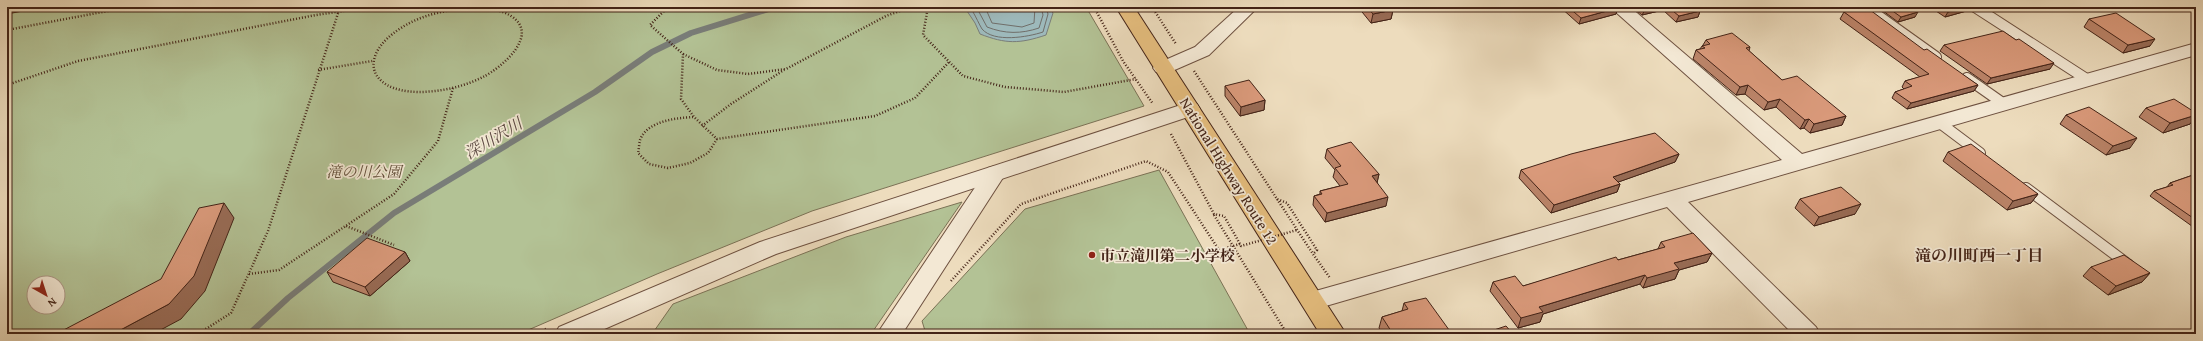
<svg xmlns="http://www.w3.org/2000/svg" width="2203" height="341" font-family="'Gentium Book Plus','Noto Serif JP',serif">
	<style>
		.green { fill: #b3c295; stroke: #7b7256; fill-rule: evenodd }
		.water { fill: #9db9bb; stroke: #797d79 }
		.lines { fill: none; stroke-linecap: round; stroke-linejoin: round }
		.shore { stroke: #706e69; stroke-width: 1 }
		.stream { stroke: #797d79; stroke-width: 6 }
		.service-casing { stroke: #6e5140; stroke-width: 12 }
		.minor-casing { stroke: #6e5140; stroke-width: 2 }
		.tertiary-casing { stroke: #6e5140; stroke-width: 2 }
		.trunk-casing { stroke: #432317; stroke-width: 2 }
		.path { stroke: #432317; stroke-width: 2.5; stroke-dasharray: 1 2; stroke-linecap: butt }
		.service { stroke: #f3e8d4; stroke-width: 10 }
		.minor { fill: #f3e8d4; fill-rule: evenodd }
		.tertiary { fill: #f3e8d4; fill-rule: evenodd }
		.trunk { fill: #e6be7e; fill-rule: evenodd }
		.path-bridge { stroke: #432317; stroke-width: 2.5; stroke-dasharray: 1 2; stroke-linecap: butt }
		.wall { fill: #bb8469; stroke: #432317 }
		.shaded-wall { fill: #986b55; stroke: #432317 }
		.building { fill: #d9997a; stroke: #432317 }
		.poi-dot { fill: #8f2418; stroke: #f3e8d4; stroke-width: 1.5 }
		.labels { text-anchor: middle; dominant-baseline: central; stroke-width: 3.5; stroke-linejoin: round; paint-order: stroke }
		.park-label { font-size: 15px; font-style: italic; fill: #5f4b36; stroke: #f3e8d4 }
		.street-label { font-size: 15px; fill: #432317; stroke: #f3e8d4 }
		.poi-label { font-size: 15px; font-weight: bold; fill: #432317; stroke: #f3e8d4; text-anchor: start }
		.water-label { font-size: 16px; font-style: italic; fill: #5a4840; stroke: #f3e8d4 }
		.neighbourhood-label { font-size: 16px; font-weight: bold; fill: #432317; stroke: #f3e8d4 }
	</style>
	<rect width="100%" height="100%" fill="#eddcbd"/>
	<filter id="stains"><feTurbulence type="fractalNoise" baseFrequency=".005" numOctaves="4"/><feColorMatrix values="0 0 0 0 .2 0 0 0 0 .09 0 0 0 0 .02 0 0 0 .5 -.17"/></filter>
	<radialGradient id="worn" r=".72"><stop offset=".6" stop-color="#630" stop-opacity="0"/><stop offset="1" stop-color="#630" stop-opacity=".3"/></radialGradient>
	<!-- green -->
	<path class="green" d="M7,7H328L327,11L351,7H1086L1144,106L812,211L657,274L519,334H7ZM34,283H58V307H34Z
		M1159,170L1250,334H926L922,321L1025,209Z
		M962,202L871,334H652L673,304L846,237Z"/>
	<!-- water -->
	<path class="water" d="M971,7H1049L1053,13L1046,35C1019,44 1006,44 980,34L975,23L967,11Z"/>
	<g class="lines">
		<!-- shore -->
		<path class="shore" d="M974,7L973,12C976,17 979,24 982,29C994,43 1028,37 1043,32L1048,14L1046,7
			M979,7V12L987,27C1005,34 1021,34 1039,28L1043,15L1041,7
			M985,7L992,23L1022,27L1034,23L1035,7"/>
		<!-- stream -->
		<path class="stream" d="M249,334L288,298L394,213L595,92L652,52L691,33L775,7"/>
		<!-- service casing -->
		<g class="service-casing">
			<path id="service" d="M1866,7L1936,57
				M1975,7L2088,80
				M1967,78L2004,104
				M1940,123L1980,153
				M2026,188L2129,265"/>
		</g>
		<!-- minor casing -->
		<g class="minor-casing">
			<path id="minor" d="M1239,7H1258L1209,55L1170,72L1163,74L1156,72L1153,68L1156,64L1195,47Z
				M1610,7H1630L1802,154L2196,43V55L1688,202L1816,327L1820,334H1793L1667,207L1312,310L1304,307L1300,301L1304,295L1312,292L1782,160Z
				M995,166L1002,168L1006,173L902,334H877L988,168Z"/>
		</g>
		<!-- tertiary casing -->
		<g class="tertiary-casing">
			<path id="tertiary" d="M1190,102L1197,104L1200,109L1197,114L776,254L593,334H555L559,327L760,242Z"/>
		</g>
		<!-- trunk casing -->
		<g class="trunk-casing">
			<path id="trunk" d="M1116,7H1134L1346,334H1320Z"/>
		</g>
		<!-- path -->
		<path class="path" d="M479,7C490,9 502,10 511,16C541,35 501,68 483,77C463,87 440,92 418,92C367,91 358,55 401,28C424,13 452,9 479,7Z
			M668,7L650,25L683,54L681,99L694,117L717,139L875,116L915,98L949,62
			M928,7L923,35L963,76L1005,87L1064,92L1136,79
			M1094,7L1123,61L1153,104
			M1152,7L1176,44
			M7,30L129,7
			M683,54L717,70L748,74L786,69L886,16L911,7
			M318,70L372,61
			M1194,71L1277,199L1287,203L1317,250L1313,254L1330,278
			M7,85L78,61L316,15L370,7
			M693,117C676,118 647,121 640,140C639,144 639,149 638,153L649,164L668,168L690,163L708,153L717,139
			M702,126L731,104L784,70
			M1171,134L1214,214L1224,216L1235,235
			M1277,199L1313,254
			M1214,215L1287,334
			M346,226L394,245
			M249,274L279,270L394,194L438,141L453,88
			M951,281L1021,204L1146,161L1168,172L1219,250L1240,244
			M198,334L231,313L268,231L340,7
			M534,334L546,329"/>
		<!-- service -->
		<use href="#service" class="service"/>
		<!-- minor -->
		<use href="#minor" class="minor"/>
		<!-- tertiary -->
		<use href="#tertiary" class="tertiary"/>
		<!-- trunk -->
		<use href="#trunk" class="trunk"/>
		<!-- path-bridge -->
		<path class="path-bridge" d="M1235,235L1241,246L1297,230"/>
	</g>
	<!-- wall -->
	<path class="wall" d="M1358,7H1390L1393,10L1391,19L1371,23Z
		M1560,7H1616L1618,8L1616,14L1579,24Z
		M1632,7H1695L1700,11L1698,17L1676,22L1663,10L1642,15Z
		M1880,7H1910L1915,17L1898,22L1879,8Z
		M1930,7H1972L1970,10L1945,17Z
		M1844,12L1924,50L1978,85L1974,91L1907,109L1892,98L1895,92L1904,89L1902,87L1905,81L1920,77L1840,19Z
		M2089,19L2150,46L2123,53L2084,27Z
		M1706,40L1750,47L1749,51L1782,80L1846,116L1842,125L1810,133L1804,128L1800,129L1776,107L1764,110L1745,94L1736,95L1693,59L1696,50L1700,49L1702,46L1703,45Z
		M1944,45L2050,69L1987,84L1940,51Z
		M1225,86L1265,100L1264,110L1240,116L1225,96Z
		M2146,108L2190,124L2163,133L2139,117Z
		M2066,115L2130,148L2106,155L2060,124Z
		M1327,149L1379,174L1377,182L1386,206L1325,222L1313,205L1314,196L1320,194V191L1340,186L1333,177L1335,170L1325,158Z
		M1948,152L2038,194L2031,203L2007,210L1943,161Z
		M1679,154L1675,162L1618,182L1620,184L1617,192L1551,213L1519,178L1521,170Z
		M2196,174V229L2150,196L2154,191L2167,187L2170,183Z
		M1800,199L1855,214L1814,226L1795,208Z
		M1661,242L1712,253L1707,262L1679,270L1675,279L1643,288L1640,284L1543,314L1540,322L1518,328L1490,291L1493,282L1523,286L1658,249Z
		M405,252L410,261L370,296L333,282L327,272Z
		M2091,267L2150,273L2142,282L2108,295L2083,276Z
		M1404,303L1452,334H1383L1379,328L1382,317L1402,311Z"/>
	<!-- shaded-wall -->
	<path class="shaded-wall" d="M7,7H44L7,14Z
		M1655,7H1664L1663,10L1642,15L1645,10Z
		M1967,7H1972L1970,10L1945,17L1948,12Z
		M1618,8L1616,14L1579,24L1581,18Z
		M1393,10L1391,19L1371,23L1373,14Z
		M1700,11L1698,17L1676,22L1679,16Z
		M1918,12L1915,17L1898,22L1901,17Z
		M2155,39L2150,46L2123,53L2128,45Z
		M2054,63L2050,69L1987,84L1991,78Z
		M1748,85L1745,94L1736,95L1740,87Z
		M1978,85L1974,91L1907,109L1911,103Z
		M1780,99L1776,107L1764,110L1768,102Z
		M1265,100L1264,110L1240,116L1241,107Z
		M2196,115V116L2190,124L2163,133L2170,123Z
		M1846,116L1842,125L1810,133L1814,124Z
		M1809,119L1804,128L1800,129L1805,120Z
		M2137,138L2130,148L2106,155L2113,146Z
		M1679,154L1675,162L1610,185L1613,177Z
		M1379,174L1377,183L1372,176Z
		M1620,184L1617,192L1551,213L1554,205Z
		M2038,194L2031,203L2007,210L2013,201Z
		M1388,197L1386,206L1325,222L1327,213Z
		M224,203L234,218L205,291L181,319L153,334H113L169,304Z
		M1861,204L1855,214L1814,226L1819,217Z
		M405,252L410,261L370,296L365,287Z
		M1712,253L1707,262L1679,270L1675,279L1643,288L1647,278L1674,263Z
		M2150,273L2142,282L2108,295L2116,286Z
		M1645,275L1640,284L1543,314L1540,322L1518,328L1521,318L1539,307Z"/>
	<!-- building -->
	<path class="building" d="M1367,7H1390L1393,10L1373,14Z
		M1568,7H1616L1618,8L1581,18Z
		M1641,7H1655L1645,10Z
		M1668,7H1695L1700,11L1679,16Z
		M1864,7H1866L1924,50L1927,49L1978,85L1911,103L1895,92L1912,86L1905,81L1929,74L1844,12Z
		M1887,7H1910L1918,12L1901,17Z
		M1940,7H1967L1948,12Z
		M2116,13L2155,39L2128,45L2089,19Z
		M2003,31L2016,40L2019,39L2054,63L1991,78L1944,45Z
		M1732,33L1750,47L1746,48L1782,80L1797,76L1846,116L1814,124L1809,119L1805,120L1780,99L1768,102L1748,85L1740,87L1696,50L1705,48L1702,46L1710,44L1706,40Z
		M1249,80L1265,100L1241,107L1225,86Z
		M2174,99L2196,113V115L2170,123L2146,108Z
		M2089,107L2137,138L2113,146L2066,115Z
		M1655,133L1679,154L1613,177L1620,184L1554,205L1521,170L1571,154Z
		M1351,142L1379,174L1372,176L1388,197L1327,213L1314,196L1322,194L1320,191L1348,184L1335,168L1341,166L1327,149Z
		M1971,144L2038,194L2013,201L1948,152Z
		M2196,174V220L2154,191L2173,185L2170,183Z
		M1841,187L1861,204L1819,217L1800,199Z
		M224,203L194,276L169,304L113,334H56L161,279L199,208Z
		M1693,233L1712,253L1674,263L1679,269L1647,278L1645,275L1539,307L1543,312L1521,318L1493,282L1515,276L1523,286L1616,257L1618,260L1665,247L1661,242Z
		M367,238L405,252L365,287L327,272Z
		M2124,255L2150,273L2116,286L2091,267Z
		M1426,298L1452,334H1393L1382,317L1408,309L1404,303Z
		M1506,326L1513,334H1482Z"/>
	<!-- markers -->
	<circle class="poi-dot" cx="1092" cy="255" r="4"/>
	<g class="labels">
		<!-- park labels -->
		<g class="park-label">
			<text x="364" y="171">滝の川公園</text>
		</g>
		<!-- street labels -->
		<g class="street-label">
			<text transform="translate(1229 171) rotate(58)">National Highway Route 12</text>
		</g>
		<!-- poi labels -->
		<g class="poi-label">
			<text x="1100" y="255">市立滝川第二小学校</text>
		</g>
		<!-- water labels -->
		<g class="water-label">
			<text transform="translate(493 138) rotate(-31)">深川沢川</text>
		</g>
		<!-- neighbourhood labels -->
		<g class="neighbourhood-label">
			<text x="1979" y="255">滝の川町西一丁目</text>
		</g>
	</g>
	<!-- margin -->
	<rect width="2203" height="341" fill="none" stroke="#eddcbd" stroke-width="24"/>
	<rect x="8" y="8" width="2187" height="325" fill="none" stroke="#432317" stroke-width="2"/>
	<rect x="12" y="12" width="2179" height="317" fill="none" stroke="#432317"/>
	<!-- north arrow -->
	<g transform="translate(46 295) rotate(141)"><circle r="19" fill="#f3e8d4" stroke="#ad9988"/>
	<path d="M0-3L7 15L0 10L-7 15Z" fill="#8f2418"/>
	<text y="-6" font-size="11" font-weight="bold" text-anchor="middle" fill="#432317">N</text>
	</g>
	<rect width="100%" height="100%" filter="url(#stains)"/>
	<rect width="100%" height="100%" fill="url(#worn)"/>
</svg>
